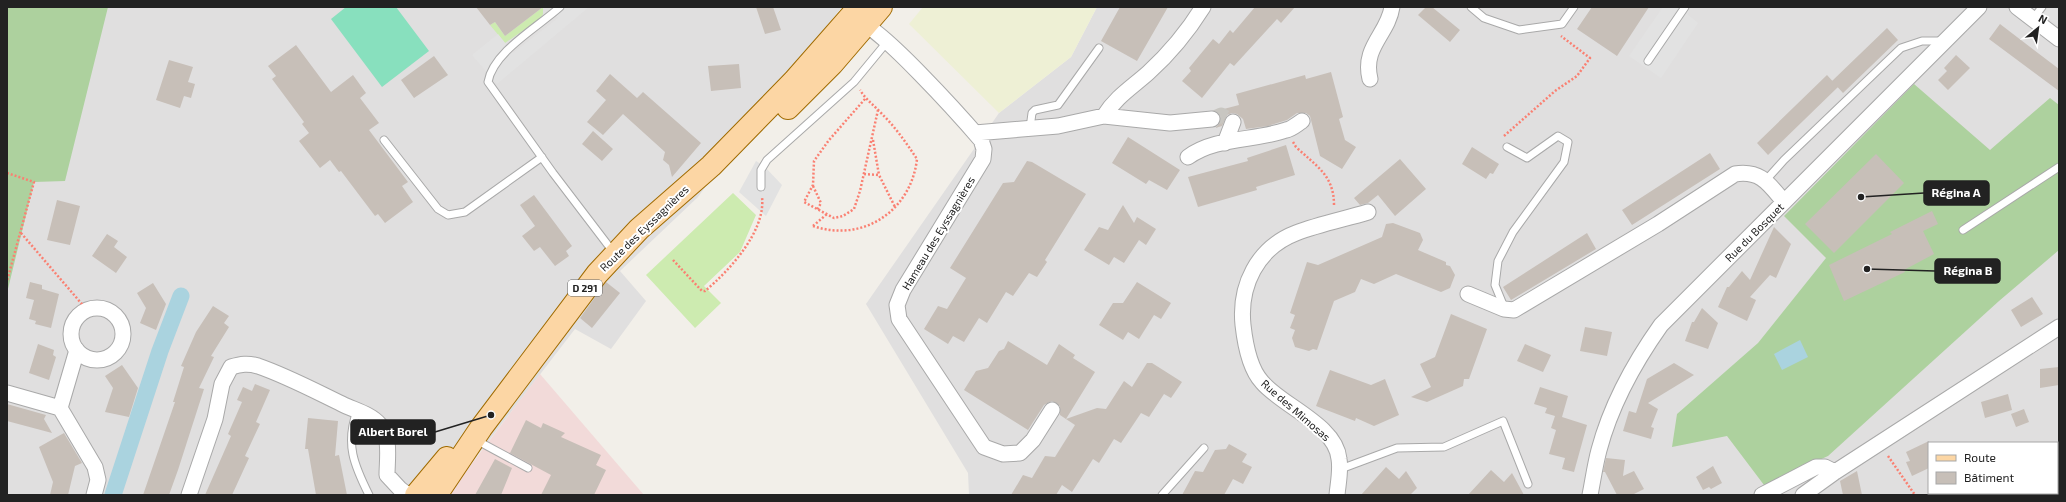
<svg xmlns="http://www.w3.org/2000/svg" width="2066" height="502" font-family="'Exo 2',sans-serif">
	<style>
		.residential { fill: #e0dfdf; fill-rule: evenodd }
		.commercial { fill: #f2dad9 }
		.farmland { fill: #eef0d5 }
		.grass { fill: #cdebb0 }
		.forest { fill: #add19e }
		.pitch { fill: #88e0be }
		.parking { fill: #e2e2e2 }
		.water { fill: #aad3df }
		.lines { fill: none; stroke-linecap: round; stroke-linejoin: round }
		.canal { stroke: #aad3df; stroke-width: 17 }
		.building { fill: #c7bfb8 }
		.minor-tunnel { stroke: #c8c6c1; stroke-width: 15; stroke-dasharray: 15 8; stroke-linecap: butt }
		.service-casing { stroke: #a9a9a9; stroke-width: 9 }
		.minor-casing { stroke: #a9a9a9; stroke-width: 17 }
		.primary-casing { stroke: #a06b00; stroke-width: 24 }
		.path { stroke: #fa8072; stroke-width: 2.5; stroke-dasharray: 2 2; stroke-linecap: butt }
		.service { stroke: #fff; stroke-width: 7 }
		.minor { stroke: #fff; stroke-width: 15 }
		.primary { stroke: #fcd6a4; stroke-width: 22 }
		.labels { text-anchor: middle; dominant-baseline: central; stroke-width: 4; stroke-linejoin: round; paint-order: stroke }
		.shield { fill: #fff; stroke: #646464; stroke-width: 1 }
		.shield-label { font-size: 10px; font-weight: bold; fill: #222 }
		.street-label { font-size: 11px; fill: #222; stroke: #fff }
		.leader { fill: none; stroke: #222; stroke-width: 1.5 }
		.callout-dot { fill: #222; stroke: #fff; stroke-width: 1.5 }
		.callout { fill: #222; stroke: #222; stroke-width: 1.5 }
		.callout-label { font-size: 12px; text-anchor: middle; font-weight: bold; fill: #fff }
	</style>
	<rect width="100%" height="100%" fill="#f2efe9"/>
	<!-- residential -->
	<path class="residential" d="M7,7H842L770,97L698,197L620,271L646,301L611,349L575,329L447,495H7Z
		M1097,7H2059V495H969L968,473L866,304L999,113L1071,57ZM1929,443H2057V493H1929Z"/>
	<!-- commercial -->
	<path class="commercial" d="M540,374L644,495H448Z"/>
	<!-- farmland -->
	<path class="farmland" d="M923,7H1097L1071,57L999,113L909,24Z"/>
	<!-- grass -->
	<path class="grass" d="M543,7V14L540,19L505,43L490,25L495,22L505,36Z
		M733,193L756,215L740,252L704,286L721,303L695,328L646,275Z"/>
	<!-- forest -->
	<path class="forest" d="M7,7H108L65,181L34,182L7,293Z
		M1914,84L1990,150L2050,98L2059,105V250L1999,301L1828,456L1764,485L1727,436L1672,447L1677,414L1758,343L1826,258L1784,216Z"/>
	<!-- pitch -->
	<path class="pitch" d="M346,7H396L429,51L382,87L331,19Z"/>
	<!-- parking -->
	<path class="parking" d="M550,7H589L497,84L472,55L498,34L513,53L558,18Z
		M1663,7H1691L1687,14L1698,23L1661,78L1629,56Z
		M2034,7H2059V26L2039,11Z
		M756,161L764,166L782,185L766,216L739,192Z"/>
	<!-- water -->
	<path class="water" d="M1800,340L1808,357L1782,370L1774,354Z"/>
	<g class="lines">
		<!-- canal -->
		<path class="canal" d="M113,495L160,351L181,296"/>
	</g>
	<!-- building -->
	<path class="building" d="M476,7H543L505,36L495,22L490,25Z
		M756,7H773L781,30L765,34Z
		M1120,7H1168L1137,61L1101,41Z
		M1255,7H1295L1281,23L1277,19L1234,66L1230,63L1202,98L1182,81L1191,71L1189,68L1213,39L1219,44L1230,30L1233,33Z
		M1426,7H1432L1460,30L1450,42L1418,15Z
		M1592,7H1649L1617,56L1577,29Z
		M2000,24L2059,69V91L1989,39Z
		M1887,28L1898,40L1843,93L1832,81Z
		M296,45L331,92L353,75L366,93L360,98L379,123L369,130L408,182L402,186L413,202L385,223L378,214L375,216L341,171L339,172L330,160L320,168L299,141L309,133L302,124L304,122L272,79L276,76L268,66Z
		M1956,55L1970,68L1948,90L1938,80L1947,71L1944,68Z
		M434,56L448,75L414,98L401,80Z
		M169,60L193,67L188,82L195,84L191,98L184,96L180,108L156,100Z
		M739,64L741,88L711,91L708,66Z
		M1331,72L1343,117L1339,119L1345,140L1356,147L1342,169L1320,156L1310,116L1306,113H1297L1287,120L1268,126L1246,129L1243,119L1237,114L1232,113L1227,115L1222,126L1215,128L1220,123L1221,119L1216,111L1239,105L1236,94L1305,75L1306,79Z
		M610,74L637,98L643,92L701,143L672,177L669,165L663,160L665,152L623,114L603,135L587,122L606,100L596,91Z
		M1827,75L1838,87L1768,155L1757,143Z
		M593,131L613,149L602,161L582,144Z
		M1128,137L1180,170L1167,190L1149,180L1146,184L1112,163Z
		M1286,145L1295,175L1256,187L1257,190L1198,207L1188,177L1248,161L1247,158Z
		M1472,147L1499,164L1493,174L1490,173L1486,179L1462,164Z
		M1710,153L1720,169L1632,225L1622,210Z
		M1876,154L1904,183L1834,253L1805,224Z
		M1400,159L1426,189L1395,216L1378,195L1368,203L1360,205L1354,198Z
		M1027,161L1032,162L1086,194L1045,260L1047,262L1037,277L1029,273L1013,296L1006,292L987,323L979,318L964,342L953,336L948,344L924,329L938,306L947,309L966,278L950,268L1003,183L1014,182Z
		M534,195L572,246L566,251L569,256L555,266L540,247L534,251L522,236L535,226L520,205Z
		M57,200L80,206L70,245L47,240Z
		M1123,205L1134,223L1137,217L1156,229L1146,245L1139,240L1124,263L1114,257L1109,265L1084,250L1099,227L1108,230Z
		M1932,211L1938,224L1923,231L1934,254L1904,270L1905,272L1844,301L1829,265L1892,234L1890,232Z
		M1393,223L1420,233L1423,240L1418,250L1446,262V265L1450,266L1455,275L1450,288L1441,292L1396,274L1374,284L1361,279L1355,292L1334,301L1317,350L1313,349L1309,351L1295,347L1292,338L1295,330L1290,328L1295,315L1290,313L1307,262L1318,265L1382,237L1386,224Z
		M1774,227L1791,244L1776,278L1770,275L1750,297L1756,300L1747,321L1718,307L1727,287H1729L1742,271L1750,280Z
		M1587,233L1596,249L1511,300L1503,287Z
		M107,234L118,241L114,247L127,257L116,273L92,256Z
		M30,282L42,285V289L59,294L51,328L35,324L36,321L29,319L34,300L26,298Z
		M606,282L620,293L592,328L580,318Z
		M1137,282L1171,303L1161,319L1154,315L1139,339L1128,332L1123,340L1099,325L1113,303H1123Z
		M153,283L166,304L156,330L140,323L146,308L137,293Z
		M2032,297L2043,314L2021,327L2011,310Z
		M213,306L229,316L224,323L229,327L211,356L214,357L199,388L204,389L178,470L169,495H143L175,402H173L184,367L181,366L196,332Z
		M1702,308L1718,323L1708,349L1685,341L1692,322H1694Z
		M1451,314L1487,329L1469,379H1464L1463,386L1427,402L1411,397L1431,387L1420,364L1435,357Z
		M1585,327L1612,332L1607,356L1580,351Z
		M1008,341L1047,365L1059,344L1075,355L1073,358L1095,372L1066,419L1097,408L1106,409L1124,381L1132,387L1147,363H1152L1182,382L1171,398L1164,394L1149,417L1141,413L1121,443L1114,439L1099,463L1093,459L1072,492L1062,485L1056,495H1011L1023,475L1032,478L1045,456L1055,457L1075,425L1060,415V406L1052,401L1044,405L1028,430L964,390L976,371L988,368L999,351L1004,349Z
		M38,344L54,350L53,355L56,357L49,380L29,373Z
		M1525,344L1551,355L1543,372L1517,361Z
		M1674,363L1694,375L1648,403L1658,409L1651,427L1654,428L1651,439L1623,431L1629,411L1636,413L1647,379Z
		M122,365L138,388L129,417L105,412L113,388L105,376Z
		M2059,367V385L2040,388V369Z
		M1330,370L1371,385L1385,379L1399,415L1374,426L1356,418L1355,421L1316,406Z
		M255,384L270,390L256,422L260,424L245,456L249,458L232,495H205L231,436L228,434L242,402L237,400L243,387L252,391Z
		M1540,387L1568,396L1562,417L1587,425L1574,472L1562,469L1565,458L1549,454L1556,430L1551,428L1555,416L1545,413L1547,408L1534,404Z
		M2008,394L2012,410L1985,418L1981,402Z
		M7,404L46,415L44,419L52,433L7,421Z
		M2024,409L2029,422L2016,427L2011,414Z
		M308,418L338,421L335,456L339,455L347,495H316L308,449H305Z
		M526,420L541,428L543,423L565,433L561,437L601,455L596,465L606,470L594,495H541L551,475L510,453Z
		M64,433L82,463L75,466L68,495H50L53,482L39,447Z
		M1929,441V468L1912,476L1906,462L1910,461L1906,452Z
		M1229,444L1247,454L1242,462L1252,467L1243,484L1233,479L1224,495H1182L1195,471L1203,472L1215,450L1226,449Z
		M1606,458L1625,460L1623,476L1634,471L1644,489L1632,495H1617L1605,472H1603Z
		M495,459L512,468L501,495H475Z
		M1713,466L1722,483L1711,489L1709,487L1703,490L1696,477Z
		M1386,467L1399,479L1406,471L1417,488L1410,495H1361Z
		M1491,470L1504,482L1512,473L1524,495H1468Z
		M1857,471L1862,495H1843L1840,481Z"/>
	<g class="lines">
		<!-- minor-tunnel -->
		<path class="minor-tunnel" d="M1212,119L1221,115L1233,122"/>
		<!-- service casing -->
		<g class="service-casing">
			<path id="service" d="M560,7C538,27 493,52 488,82L553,173L614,253
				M1471,7L1484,18L1519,30L1562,24L1574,7
				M2033,19L2042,7
				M1648,61L1685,7
				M1030,128L1032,113L1035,110L1058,105L1099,48
				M384,140L438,209L448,215L465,212L542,157
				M1766,180L1784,160L1901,48L1922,41H1943
				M761,187V170L767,160L854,82L887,42
				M1963,230L2059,167
				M1504,307L1495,285L1498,261L1513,232L1564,162L1568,142L1558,136L1527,158L1507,147
				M357,411C345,444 354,465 369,495
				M476,440L528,468
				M1338,470L1397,448L1444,447L1503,421L1528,484
				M1162,495L1204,448"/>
		</g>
		<!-- minor casing -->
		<g class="minor-casing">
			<path id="minor" d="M2017,7L2059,39
				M857,21C878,24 963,119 981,140L984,149L983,159L903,290L897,305L899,319L984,447L1003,454L1020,453L1033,440L1052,410
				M1370,79C1362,47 1388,34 1392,7
				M1104,116L1170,123L1212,119
				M975,133L1058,126L1104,116C1116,97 1131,88 1148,73C1169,54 1188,31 1203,7
				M1225,143L1233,122
				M1188,157C1215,137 1255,141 1286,130C1292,129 1297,124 1302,121
				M1468,294L1504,309L1514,310L1658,224L1735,174C1761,170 1769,184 1784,202
				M71 334a26 26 0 1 1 52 0a26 26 0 1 1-52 0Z
				M77,350L60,408L95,467L98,480L94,495
				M7,393L60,408
				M2057,486L2059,485
				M189,495L215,419L222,384L231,367C241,364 248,363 258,366C287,376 315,391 342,404C354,410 371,414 380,425C391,437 387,460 387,475L400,489L408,495
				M1337,495C1338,484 1341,470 1339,459C1336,425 1282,406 1262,382C1249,368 1245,343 1243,325C1239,286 1257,248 1296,233C1319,224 1345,219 1368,212
				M1590,495C1593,480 1595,465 1599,450C1611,405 1634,363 1661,325L1979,7
				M1762,495L1816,467H1825L1835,472
				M1803,495L1835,472L2059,327
				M2039,495L2043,493"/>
		</g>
		<!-- primary casing -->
		<g class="primary-casing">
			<path id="primary" d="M788,108L832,64L881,7
				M416,495L447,458
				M436,495L481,428L597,274L639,229L711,166L794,81L859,7"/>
		</g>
		<!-- path -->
		<path class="path" d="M865,99L829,140L814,161L813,185L804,202L834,218L843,216L854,209L860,191L878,110
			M1504,136L1555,91L1577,76L1590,58L1561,36
			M873,140L879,175
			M1293,142L1296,147C1316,166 1334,175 1334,205
			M7,173L34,182L7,281
			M864,174L879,175L895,207
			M813,186L821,203L817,210
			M813,226C863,243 911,211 917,159C907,144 896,128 883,115C875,106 866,100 860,90
			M813,226L827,214
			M21,233L87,310
			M673,260L702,291H705C729,271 766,231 762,197
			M1888,456L1915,495"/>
		<!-- service -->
		<use href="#service" class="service"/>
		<!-- minor -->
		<use href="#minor" class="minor"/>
		<!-- primary -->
		<use href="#primary" class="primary"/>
	</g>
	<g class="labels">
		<!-- shield labels -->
		<rect class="shield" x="568" y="280" width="34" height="16" rx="3"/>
		<g class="shield-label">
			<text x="585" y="288">D 291</text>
		</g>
		<!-- street labels -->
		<g class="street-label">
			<text transform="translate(644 228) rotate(-44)">Route des Eyssagnières</text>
			<text transform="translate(1754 232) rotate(-45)">Rue du Bosquet</text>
			<text transform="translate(938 233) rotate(-59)">Hameau des Eyssagnières</text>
			<text transform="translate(1296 410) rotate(41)">Rue des Mimosas</text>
		</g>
	</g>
	<!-- callouts -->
	<path class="leader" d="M1861 197L1924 193M1867 269L1935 271M491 415L435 432"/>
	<g class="callout-dot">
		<circle cx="1861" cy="197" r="4"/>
		<circle cx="1867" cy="269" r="4"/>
		<circle cx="491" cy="415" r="4"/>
	</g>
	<g class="callout">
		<rect x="1924" y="181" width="65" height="24" rx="4"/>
		<rect x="1935" y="259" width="65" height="24" rx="4"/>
		<rect x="351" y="420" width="84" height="24" rx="4"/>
	</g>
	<g class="callout-label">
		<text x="1956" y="197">Régina A</text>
		<text x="1968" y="275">Régina B</text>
		<text x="393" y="436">Albert Borel</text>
	</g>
	<!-- border -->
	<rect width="2066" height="502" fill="none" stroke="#222222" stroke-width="16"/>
	<!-- legend -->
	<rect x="1928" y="442" width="130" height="52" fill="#ffffff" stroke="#a7a7a7"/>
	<rect x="1936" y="455" width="20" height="6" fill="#fcd6a4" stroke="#a7a7a7"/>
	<text x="1964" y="462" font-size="12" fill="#222222">Route</text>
	<rect x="1936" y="472" width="20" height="12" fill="#c7bfb8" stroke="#a7a7a7"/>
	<text x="1964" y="482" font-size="12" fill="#222222">Bâtiment</text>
	<!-- north arrow -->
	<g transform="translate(2038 28) rotate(29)" stroke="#ffffff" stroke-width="3" paint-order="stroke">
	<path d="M0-3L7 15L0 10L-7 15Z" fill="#222222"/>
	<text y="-6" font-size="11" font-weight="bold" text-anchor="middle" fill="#222222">N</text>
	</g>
</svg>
